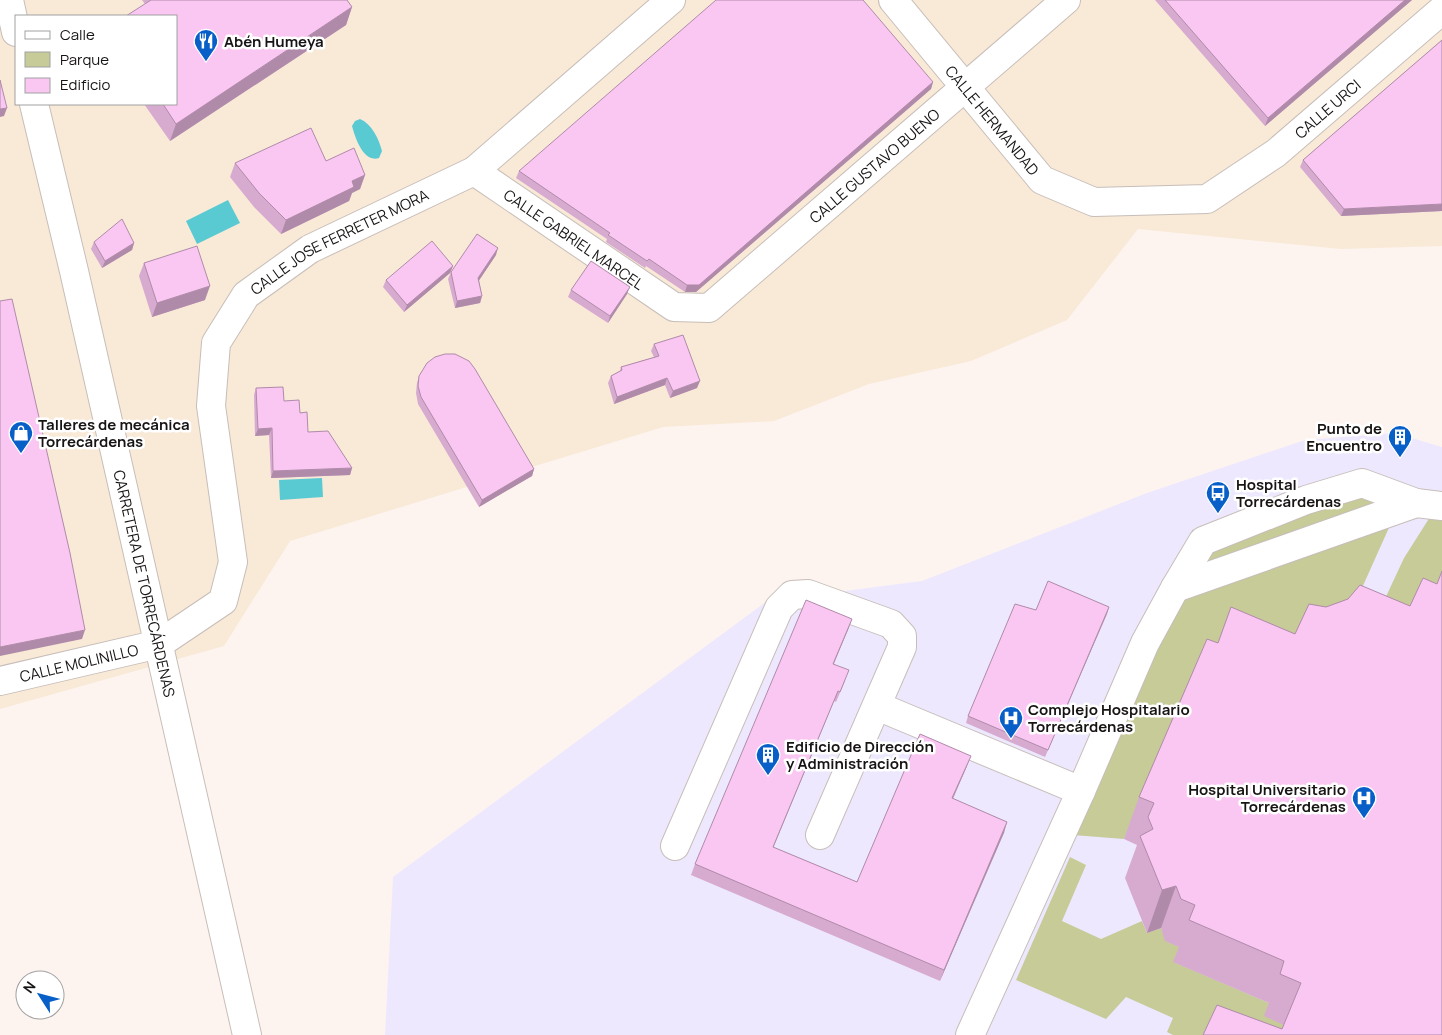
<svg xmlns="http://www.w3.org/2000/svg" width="1442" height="1035" font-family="Manrope,sans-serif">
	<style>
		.industrial { fill: #f9e9d7; fill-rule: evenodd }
		.medical { fill: #ede8fe }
		.green { fill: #c6cb98 }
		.water { fill: #5acad2 }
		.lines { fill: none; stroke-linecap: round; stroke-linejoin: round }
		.minor-casing { stroke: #c7beb9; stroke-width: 30 }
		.minor { stroke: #fff; stroke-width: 28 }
		.wall { fill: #d7aad0 }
		.shaded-wall { fill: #af8ba9 }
		.building { fill: #fac6f2; stroke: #af8ba9 }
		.labels { text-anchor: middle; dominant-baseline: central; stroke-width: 5; stroke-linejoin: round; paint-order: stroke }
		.poi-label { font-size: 15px; font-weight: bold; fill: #171413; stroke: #fff; text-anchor: start }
		.street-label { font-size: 15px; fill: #171413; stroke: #fff }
	</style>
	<rect width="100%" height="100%" fill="#fdf4ef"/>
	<!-- industrial -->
	<path class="industrial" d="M0,0H1442V246L1341,249L1138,229L1067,320L971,361L869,384L774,421L663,427L290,541L224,646L0,709ZM16,16H176V104H16Z"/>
	<!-- medical -->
	<path class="medical" d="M1395,433L1442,447V1035H385L393,877L767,601L922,581L1147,493L1305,440Z"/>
	<!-- green -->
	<path class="green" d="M1362,483L1392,521L1344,628L1191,681L1124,839L1060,834L1203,541Z
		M1430,517L1442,520V576L1421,626L1377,616L1404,558Z
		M1070,857L1086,865L1062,921L1101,939L1142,921L1147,933L1161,928L1166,941L1180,947L1174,962L1269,1003L1285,1026L1282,1035H1173L1167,1032L1173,1018L1126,997L1106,1019L1016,980Z"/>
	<!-- water -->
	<path class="water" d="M360,119C372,124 379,139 382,151L379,158C363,163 355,137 352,126L355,121Z
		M228,200L240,223L197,244L186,221Z
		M322,478L323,497L280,500L279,480Z"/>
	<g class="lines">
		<!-- minor casing -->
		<g class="minor-casing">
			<g id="minor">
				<path d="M9,0L16,32"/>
				<path id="s1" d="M893,0L1042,180L1094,202L1207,199L1276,153L1442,10"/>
				<path id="s2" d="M34,104L74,271L247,1035"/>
				<path id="s3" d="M474,171L674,307L709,308L1066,0"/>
				<path d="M1175,588L1416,503"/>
				<path id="s4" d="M0,681L159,644L223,601L233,562L211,406L216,343L246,295L310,249L474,171L671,0"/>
				<path d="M877,706L1081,791"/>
				<path d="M675,846L779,608L792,595L808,594L891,624L902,636V647L820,835"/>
				<path d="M970,1035L1081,791L1145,643L1175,588L1203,541L1306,500L1362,483L1416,503L1442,506"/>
			</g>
		</g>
		<!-- minor -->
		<use href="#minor" class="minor"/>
	</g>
	<!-- wall -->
	<path class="wall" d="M142,0H347L352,7L346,25L170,141L144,104H176L145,4Z
		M1155,0H1412L1265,126Z
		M1442,40V211L1341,216L1300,167L1303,160Z
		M933,82L931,89L696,292H685L646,266L645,268L606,242L607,239L516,178L519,171Z
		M326,161L365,175L360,189L352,193L349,201L281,234L254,207L230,177L235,163Z
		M94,242L134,243L132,250L102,268L91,249Z
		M496,255L479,280L482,296L480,303L455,308L448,279L451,272Z
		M144,263L205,300L152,317L139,276Z
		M453,266L450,273L404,312L383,287L386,280Z
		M571,290L627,294L608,323L568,297Z
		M654,344L697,388L670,398L665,385L614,404L608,383L611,376L620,371L621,367L654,357L651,351Z
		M419,376L534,469L532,476L479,507L418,404L416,393L417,383Z
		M256,388L284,401L308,432L352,468L350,475L271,478L269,435L255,436L254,395Z
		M1437,584L1442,1035L1282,1029L1284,1025L1264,1016L1269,1003L1173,962L1179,947L1165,941L1161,928L1147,933L1125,878L1137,845L1124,839L1139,797L1218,643L1295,634L1326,607L1410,606Z
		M1109,607L1045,757L966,723L968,716L1036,610Z
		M852,619L834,664L845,681L836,702L834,701L773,847L857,882L967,766L953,799L1007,822L940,981L691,875L695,864Z"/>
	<!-- shaded-wall -->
	<path class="shaded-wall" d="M1405,0H1412L1265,126L1268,118Z
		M352,7L346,25L170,141L176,124Z
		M933,82L931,89L696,292H685L687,285Z
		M7,108L4,116L0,117V109Z
		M365,175L360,189L352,193L349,201L281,234L286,220L352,181Z
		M1442,204V211L1341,216L1344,209Z
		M134,243L132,250L102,268L105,261Z
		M498,248L496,255L476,285L478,278Z
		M453,266L450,273L404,312L407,305Z
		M210,286L205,300L152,317L157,303Z
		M630,287L627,294L608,323L610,316Z
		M482,296L480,303L455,308L457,301Z
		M667,378L665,385L614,404L617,397Z
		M700,381L697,388L670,398L673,391Z
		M272,428L269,435L255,436L258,429Z
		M352,468L350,475L271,478L273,471Z
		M534,469L532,476L479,507L482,500Z
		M1109,607L1107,614L1045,757L1048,750Z
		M852,619L848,630L829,674L833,664Z
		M85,630L82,639L0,656V647Z
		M838,691L834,701L769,858L773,847Z
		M971,756L967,766L948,809L952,798Z
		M1007,822L1004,833L940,981L944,970Z
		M1176,886L1161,928L1147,933L1162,890Z"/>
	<!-- building -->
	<path class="building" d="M151,0H347L352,7L176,124L163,104H176V16H126Z
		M716,0H863L933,82L699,285H687L649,259L647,261L608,235L610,233L519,171Z
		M1165,0H1405L1268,118Z
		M1442,40V204L1344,209L1303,160Z
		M0,80L7,108L0,109Z
		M311,128L326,161L354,148L365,175L352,181L354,187L286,220L259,193L235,163Z
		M122,219L134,243L105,261L94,242Z
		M477,234L498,248L478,278L482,296L457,301L451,272Z
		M432,241L453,266L407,305L386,280Z
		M197,246L210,286L157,303L144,263Z
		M591,261L630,287L610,316L571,290Z
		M12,299L70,553L85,630L0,647V301Z
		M683,335L700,381L673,391L667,378L617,397L611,376L622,370L621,367L659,356L654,344Z
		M445,354H455L469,361L475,369L534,469L482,500L421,397L418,386L419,376L427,363L435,357Z
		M283,387L284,401L299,400L300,413L307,412L308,432L328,431L352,468L273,471L272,428L258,429L256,388Z
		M1442,571V1035H1203L1217,1005L1282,1029L1301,983L1280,974L1284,961L1189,920L1195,905L1181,899L1176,886L1162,890L1140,836L1153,829L1148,817L1154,803L1139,797L1207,639L1218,643L1231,607L1295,634L1309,604L1326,607L1348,599L1360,585L1410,606L1423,578L1437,584Z
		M1048,581L1109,607L1048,750L968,716L1015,604L1036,610Z
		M806,600L852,619L833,664L849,670L840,692L838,691L773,847L857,882L920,734L971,756L952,798L1007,822L944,970L695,864Z"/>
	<!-- icons -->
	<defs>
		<g id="restaurant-pin" transform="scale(1.25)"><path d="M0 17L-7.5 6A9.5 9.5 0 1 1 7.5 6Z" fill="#095fc8" stroke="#fff"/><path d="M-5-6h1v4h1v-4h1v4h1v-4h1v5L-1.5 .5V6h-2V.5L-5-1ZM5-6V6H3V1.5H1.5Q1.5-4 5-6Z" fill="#fff"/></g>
		<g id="shop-pin" transform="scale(1.25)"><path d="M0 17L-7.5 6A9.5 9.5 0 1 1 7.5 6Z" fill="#095fc8" stroke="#fff"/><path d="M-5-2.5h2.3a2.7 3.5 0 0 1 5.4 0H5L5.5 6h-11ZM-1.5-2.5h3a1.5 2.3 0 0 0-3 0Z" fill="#fff"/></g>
		<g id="building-pin" transform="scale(1.25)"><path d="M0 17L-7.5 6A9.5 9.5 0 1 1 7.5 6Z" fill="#095fc8" stroke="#fff"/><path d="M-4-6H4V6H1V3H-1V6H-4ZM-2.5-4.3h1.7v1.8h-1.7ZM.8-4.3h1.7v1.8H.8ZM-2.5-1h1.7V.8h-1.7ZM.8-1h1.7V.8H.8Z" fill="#fff"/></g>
		<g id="bus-pin" transform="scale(1.25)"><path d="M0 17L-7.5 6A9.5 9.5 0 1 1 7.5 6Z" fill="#095fc8" stroke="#fff"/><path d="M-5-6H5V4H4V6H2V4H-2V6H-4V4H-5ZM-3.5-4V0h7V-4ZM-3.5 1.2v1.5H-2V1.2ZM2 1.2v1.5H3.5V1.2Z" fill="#fff"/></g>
		<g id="hospital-pin" transform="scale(1.25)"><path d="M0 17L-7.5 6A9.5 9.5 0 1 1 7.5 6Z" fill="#095fc8" stroke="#fff"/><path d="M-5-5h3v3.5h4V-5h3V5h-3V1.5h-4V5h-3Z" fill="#fff"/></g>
	</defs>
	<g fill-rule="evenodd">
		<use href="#restaurant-pin" x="206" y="41"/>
		<use href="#shop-pin" x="21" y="433"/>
		<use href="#building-pin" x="1400" y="437"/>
		<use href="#bus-pin" x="1218" y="493"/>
		<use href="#hospital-pin" x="1011" y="718"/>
		<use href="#building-pin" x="768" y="755"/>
		<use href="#hospital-pin" x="1364" y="798"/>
	</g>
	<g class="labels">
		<!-- poi labels -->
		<g class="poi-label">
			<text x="224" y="41">Abén Humeya</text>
			<text x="38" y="424">Talleres de mecánica<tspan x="38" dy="17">Torrecárdenas</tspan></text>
			<text x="1382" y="428" text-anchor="end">Punto de<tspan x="1382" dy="17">Encuentro</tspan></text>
			<text x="1236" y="484">Hospital<tspan x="1236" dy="17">Torrecárdenas</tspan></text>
			<text x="1028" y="709">Complejo Hospitalario<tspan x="1028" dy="17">Torrecárdenas</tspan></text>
			<text x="786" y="746">Edificio de Dirección<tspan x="786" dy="17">y Administración</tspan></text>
			<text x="1346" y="789" text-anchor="end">Hospital Universitario<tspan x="1346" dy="17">Torrecárdenas</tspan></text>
		</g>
		<!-- street labels -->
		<g class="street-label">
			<text stroke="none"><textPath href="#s1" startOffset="554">CALLE URCI</textPath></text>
			<text stroke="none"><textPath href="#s1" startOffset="156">CALLE HERMANDAD</textPath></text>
			<text stroke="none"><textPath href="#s3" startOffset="495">CALLE GUSTAVO BUENO</textPath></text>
			<text stroke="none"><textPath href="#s3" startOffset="121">CALLE GABRIEL MARCEL</textPath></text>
			<text stroke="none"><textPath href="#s4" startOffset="666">CALLE JOSE FERRETER MORA</textPath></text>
			<text stroke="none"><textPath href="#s2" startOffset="492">CARRETERA DE TORRECÁRDENAS</textPath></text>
			<text stroke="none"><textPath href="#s4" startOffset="81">CALLE MOLINILLO</textPath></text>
		</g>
	</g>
	<!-- legend -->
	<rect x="15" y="15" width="162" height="90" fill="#ffffff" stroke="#a2a1a1"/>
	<rect x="25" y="31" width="25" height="8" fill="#ffffff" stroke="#a2a1a1"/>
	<text x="60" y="40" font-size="15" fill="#171413">Calle</text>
	<rect x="25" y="52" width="25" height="15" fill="#c6cb98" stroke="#a2a1a1"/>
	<text x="60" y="65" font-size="15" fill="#171413">Parque</text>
	<rect x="25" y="78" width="25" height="15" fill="#fac6f2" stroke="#a2a1a1"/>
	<text x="60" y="90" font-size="15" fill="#171413">Edificio</text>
	<!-- north arrow -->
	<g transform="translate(40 995) rotate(306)"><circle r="24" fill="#ffffff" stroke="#a2a1a1"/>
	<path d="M0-4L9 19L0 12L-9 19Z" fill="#095fc8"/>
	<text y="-8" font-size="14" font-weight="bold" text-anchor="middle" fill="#171413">N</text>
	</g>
</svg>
